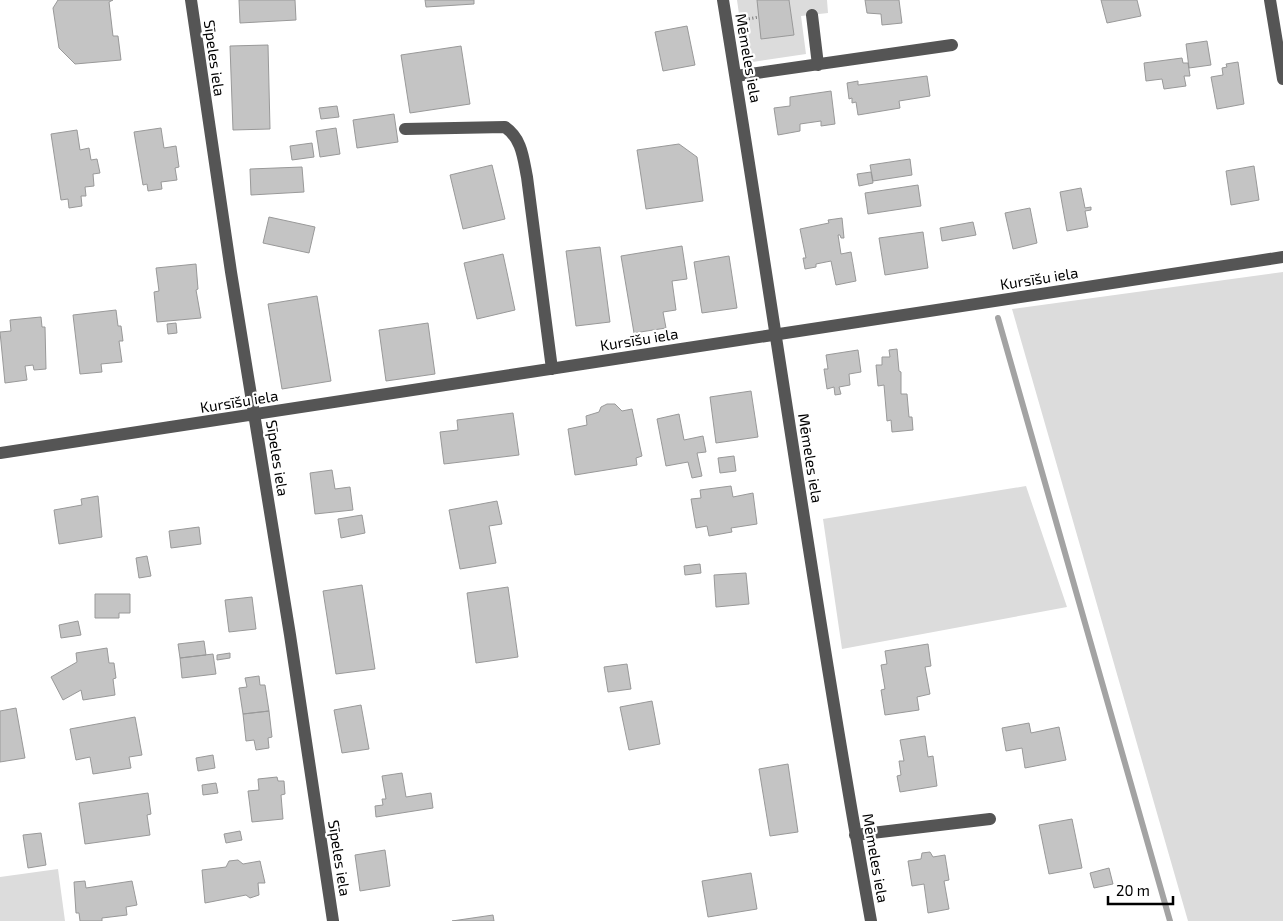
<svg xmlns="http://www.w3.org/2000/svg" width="1283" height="921" font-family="'Exo 2',sans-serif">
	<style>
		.green { fill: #dcdcdc }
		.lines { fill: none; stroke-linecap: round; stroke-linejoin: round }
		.stream { stroke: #a3a3a3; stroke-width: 6 }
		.building { fill: #c4c4c4; stroke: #999 }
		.path { stroke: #777; stroke-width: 3; stroke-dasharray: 1 2.5; stroke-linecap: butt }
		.minor { stroke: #555; stroke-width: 12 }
		.labels { text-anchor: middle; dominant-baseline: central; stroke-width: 4.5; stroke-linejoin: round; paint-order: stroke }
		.street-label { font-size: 15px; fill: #000; stroke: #fff }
	</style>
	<rect width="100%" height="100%" fill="#fff"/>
	<!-- green -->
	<path class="green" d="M737,0H827L828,13L801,16L806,54L746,63Z
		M1283,272V921H1188L1012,309Z
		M1026,486L1067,607L842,649L823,519Z
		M58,869L65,921H0V877Z"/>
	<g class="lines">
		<!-- stream -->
		<path class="stream" d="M998,318L1170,921"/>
	</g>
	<!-- building -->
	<path class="building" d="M58,0H113L109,2L113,36H118L121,60L75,64L59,48L53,8Z
		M239,0H295L296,20L240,23Z
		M425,0H474V4L426,7Z
		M757,0H789L794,35L761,39Z
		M865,0H899L902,23L882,25L881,14L867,13Z
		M1101,0H1137L1141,16L1107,23Z
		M687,26L695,65L663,71L655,32Z
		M1207,41L1211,65L1189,68L1186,44Z
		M268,45L270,129L233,130L230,46Z
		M461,46L470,104L410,113L401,55Z
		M1182,58L1183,63H1188L1190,76H1184L1186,86L1164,89L1162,79L1146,81L1144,63Z
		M1238,62L1244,104L1217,109L1211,77L1223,75L1222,68L1227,67L1226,64Z
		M927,76L930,96L899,101L900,108L858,115L856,102L852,103V98L849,99L847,83L858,81V85Z
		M831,91L835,124L821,126V121L800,124V131L778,135L774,108L790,106V97Z
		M337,106L339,117L321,119L319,108Z
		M394,114L398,142L357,148L353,120Z
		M161,128L164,148L176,146L179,167L175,168L177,180L161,182L162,189L148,191L147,184L143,185L134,132Z
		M336,128L340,154L320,157L316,131Z
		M77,130L80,150L89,148L91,160L97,159L100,173L93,174L94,186L85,187L86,196H81L82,206L69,208L68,199L61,200L51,134Z
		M312,143L314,157L292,160L290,146Z
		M679,144L697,157L703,201L646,209L637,150Z
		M910,159L912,175L873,181L870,165Z
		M492,165L505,219L463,229L450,175Z
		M1254,166L1259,200L1231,205L1226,171Z
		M302,167L304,192L251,195L250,169Z
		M871,172L873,183L859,186L857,174Z
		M918,185L921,206L868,214L865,193Z
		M1081,188L1085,208L1091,207V210L1085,211L1088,227L1067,231L1060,192Z
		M1030,208L1037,243L1013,249L1005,213Z
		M269,217L315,227L309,253L263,243Z
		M842,218L844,238H841L840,235H838L841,254L851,252L856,281L836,285L831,261L816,264V267L805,269L803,258H806L800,229L829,223L828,220Z
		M973,222L976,235L942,241L940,228Z
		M923,232L928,268L885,275L879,238Z
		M682,246L687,279L672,281L676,310L663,312L666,328L634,333L621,256Z
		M600,247L610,322L576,326L566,251Z
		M503,254L515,310L477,319L464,263Z
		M729,256L737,308L702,313L694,262Z
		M196,264L198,289L196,290L201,318L157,322L154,292L159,291L156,268Z
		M317,296L331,381L282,389L268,304Z
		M116,310L118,326H121L123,341H119L122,362L101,364L102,372L80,374L73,315Z
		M41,317L42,327H45L46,369L34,370L33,365L25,366L27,380L5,383L0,332L11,331L10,320Z
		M176,323L177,333L168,334L167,324Z
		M428,323L435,374L386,381L379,330Z
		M897,349L899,371L901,372V394H907L909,417H912L913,430L892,432L891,420L887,421L884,385L878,386L876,365H882V357H890L889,350Z
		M858,350L861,372L849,374L850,385L839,387L841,394L835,395L834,387L827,389L824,369H828L826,355Z
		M751,391L758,437L716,443L710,397Z
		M607,404H615L622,411L632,409L642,456L636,458L637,465L575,475L568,429L587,425L586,416L599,412L601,407Z
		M513,413L519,455L444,464L440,432L458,430L457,420Z
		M679,414L684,440L703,436L706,452L697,453L702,476L692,478L688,462L666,466L657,419Z
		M734,456L736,471L720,473L718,458Z
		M332,470L335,489L350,487L353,510L315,514L310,473Z
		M731,486L733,497L753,493L757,524L731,528L732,532L709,536L707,526L696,528L691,499L701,498L700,490Z
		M98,496L102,537L59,544L54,510L82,505L81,499Z
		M497,501L502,524L489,526L496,563L460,569L449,510Z
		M362,515L365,533L341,538L338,519Z
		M199,527L201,544L171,548L169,531Z
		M147,556L151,576L139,578L136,558Z
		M700,564L701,573L685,575L684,566Z
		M746,573L749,604L716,607L714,575Z
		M362,585L375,669L336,674L323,591Z
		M508,587L518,657L476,663L467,593Z
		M95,594H130V613H119V618H95Z
		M252,597L256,629L229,632L225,600Z
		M78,621L81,635L61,638L59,625Z
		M204,641L206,655L180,658L178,644Z
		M928,644L931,666L925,667L930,694L917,697L919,710L885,715L881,690L885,689L881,665L887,664L885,651Z
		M107,648L109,663H114L116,678L113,679L115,695L83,700L81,690L63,700L51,677L77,662L76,653Z
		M230,653V658L217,660V655Z
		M213,654L216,674L182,678L180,658Z
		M627,664L631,689L608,692L604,667Z
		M259,676L260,685H265L269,711L243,714L239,688L247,687L245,678Z
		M652,701L660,744L629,750L620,707Z
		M361,705L369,749L342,753L334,710Z
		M16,708L25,758L0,762V711Z
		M269,711L272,737L268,738L269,748L256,750L254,740L246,741L243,714Z
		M135,717L142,755L129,757L131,768L93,774L90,757L76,760L70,729Z
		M1029,723L1031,733L1059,727L1066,760L1025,768L1022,748L1006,751L1002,728Z
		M925,736L928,757L933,756L937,786L900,792L897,776L901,775L899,761H904L900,740Z
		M213,755L215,768L198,771L196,758Z
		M788,764L798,832L770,836L759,769Z
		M402,773L406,797L431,793L433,808L376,817L375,806L383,805L382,799H386L382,776Z
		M277,777L278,781H284L285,794L281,795L283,819L252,822L248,791L259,790L258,779Z
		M216,783L218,793L203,795L202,785Z
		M148,793L151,814L147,815L150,835L85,844L79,803Z
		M1072,819L1082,868L1049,874L1039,825Z
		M240,831L242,840L226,843L224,834Z
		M41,833L46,865L28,868L23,835Z
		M385,850L390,886L360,891L355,855Z
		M930,852L933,857L945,855L949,880L944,881L949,909L928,913L924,884L912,886L908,861L921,859L922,853Z
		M238,860L243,864L260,861L265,883H258L259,895L250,898L246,895L205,903L202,870L226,867L229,861Z
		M1109,868L1113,884L1094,888L1090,873Z
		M751,873L757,909L708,917L702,881Z
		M85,881L86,888L132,881L137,905L126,907L127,915L102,918V921H80L79,913H76L74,882Z
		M493,915L494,921H452Z"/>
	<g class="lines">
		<!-- path -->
		<path class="path" d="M742,20L759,17"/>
		<!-- minor -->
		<path class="minor" d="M191,0L231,272L290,635L333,921
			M723,0C773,307 816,615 871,921
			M1270,0L1283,79
			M812,15L818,65
			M736,76L952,45
			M405,129L505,127C522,139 523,157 527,177L552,369
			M0,453L1283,257
			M855,835L990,819"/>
	</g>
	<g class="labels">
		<!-- street labels -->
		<g class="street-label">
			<text transform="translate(215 58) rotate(82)">Sīpeles iela</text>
			<text transform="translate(749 58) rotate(80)">Mēmeles iela</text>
			<text transform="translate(1039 278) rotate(-9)">Kursīšu iela</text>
			<text transform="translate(639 339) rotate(-9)">Kursīšu iela</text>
			<text transform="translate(239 401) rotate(-9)">Kursīšu iela</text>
			<text transform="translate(278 458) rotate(81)">Sīpeles iela</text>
			<text transform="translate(811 458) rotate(81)">Mēmeles iela</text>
			<text transform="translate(340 858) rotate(81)">Sīpeles iela</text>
			<text transform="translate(876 858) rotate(80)">Mēmeles iela</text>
		</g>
	</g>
	<!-- scale -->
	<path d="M1108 896v8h65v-8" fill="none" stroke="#000000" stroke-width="2.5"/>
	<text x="1116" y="896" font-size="15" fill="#000000" stroke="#ffffff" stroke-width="4" paint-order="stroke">20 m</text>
</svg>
